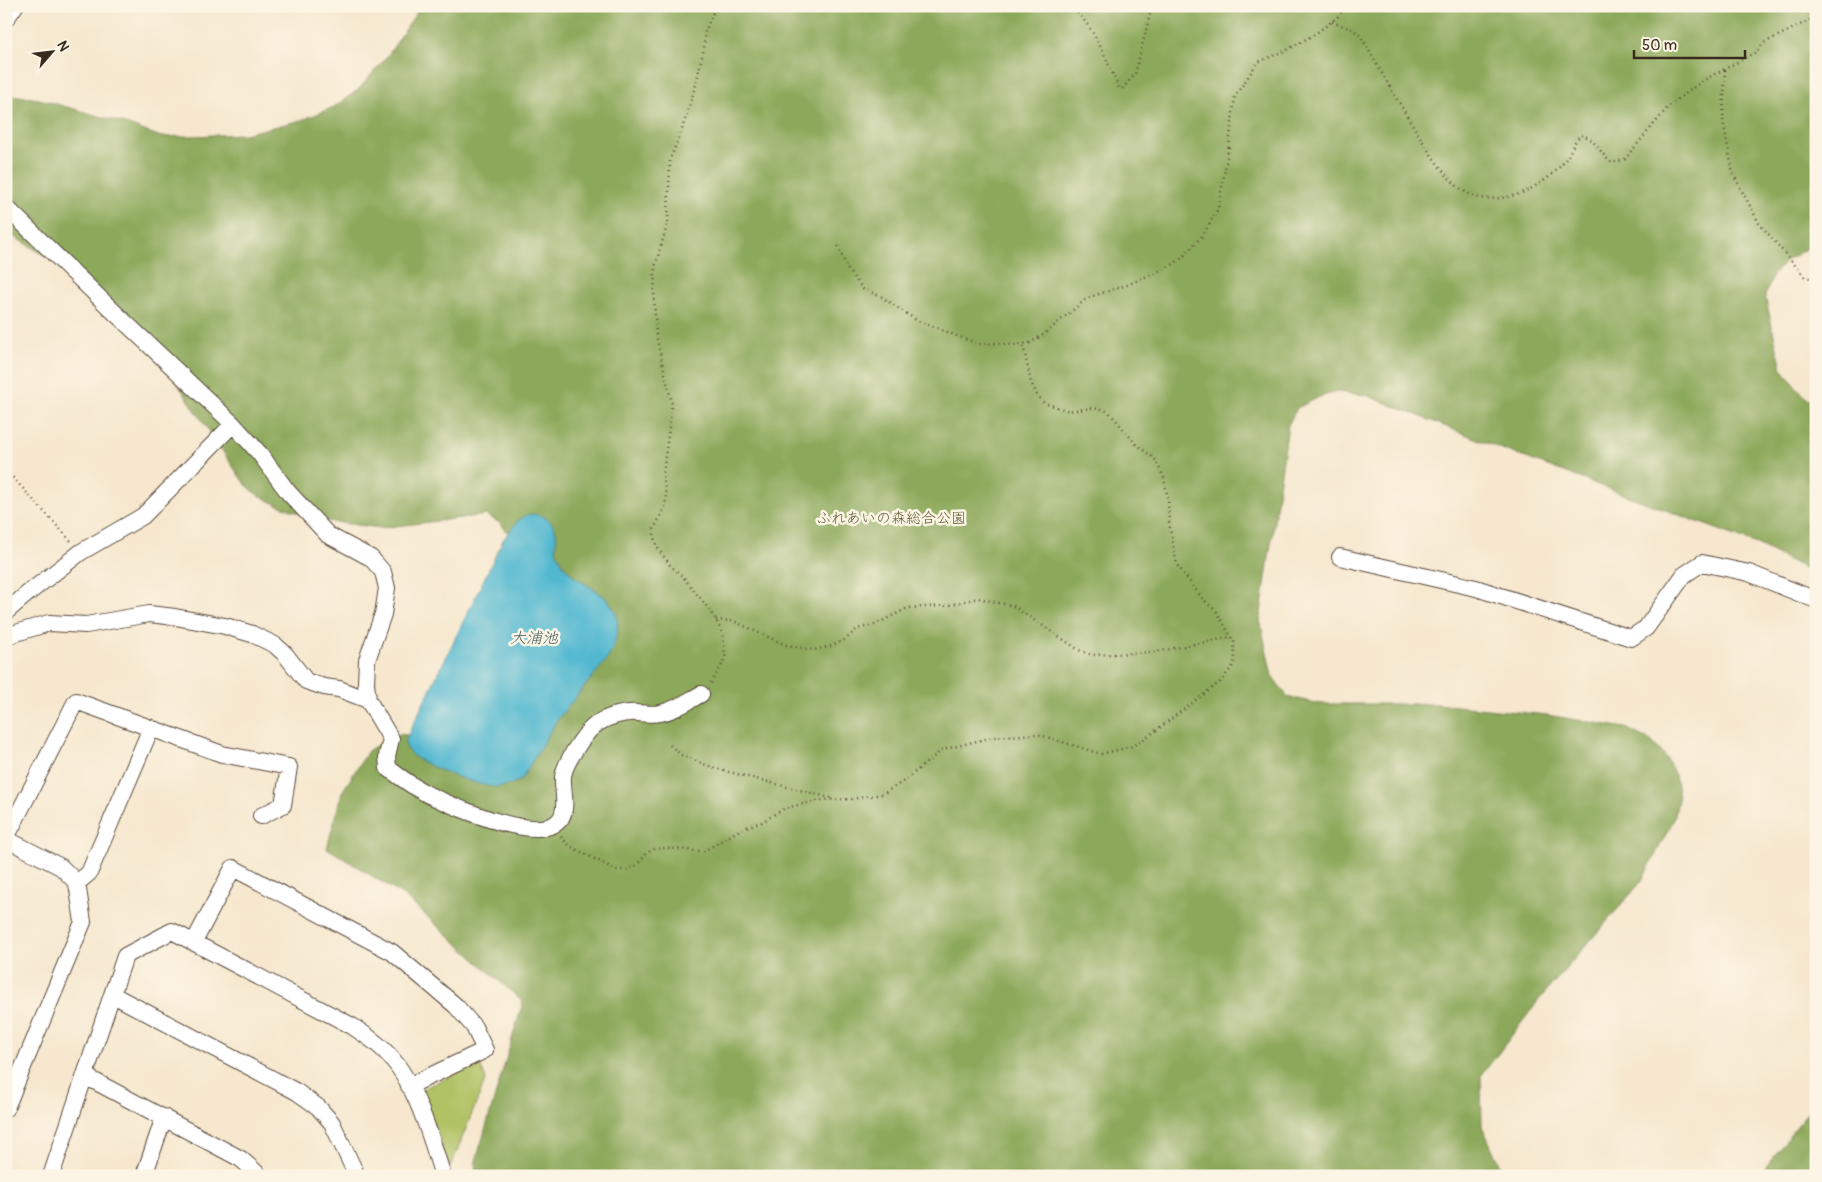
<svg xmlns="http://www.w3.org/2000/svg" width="1822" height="1182" font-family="Pangolin,'Klee One',sans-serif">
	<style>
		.green { fill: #b1c265; stroke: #767642 }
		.forest { fill: #8ca85a; stroke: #64693c }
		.water { fill: #51b8d0; stroke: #467177 }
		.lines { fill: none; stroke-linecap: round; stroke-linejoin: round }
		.street-casing { stroke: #574638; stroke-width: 18 }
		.path { stroke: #574638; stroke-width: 2.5; stroke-dasharray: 1 4; stroke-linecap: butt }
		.street { stroke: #fff; stroke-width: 16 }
		.labels { text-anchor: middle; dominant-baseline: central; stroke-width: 5; stroke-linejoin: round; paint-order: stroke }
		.park-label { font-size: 15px; fill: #5e5833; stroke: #fcf5e5 }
		.water-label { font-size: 16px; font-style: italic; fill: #435c5c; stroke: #fcf5e5 }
	</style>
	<rect width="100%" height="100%" fill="#fcf5e5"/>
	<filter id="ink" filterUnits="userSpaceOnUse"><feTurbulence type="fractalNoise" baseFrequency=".02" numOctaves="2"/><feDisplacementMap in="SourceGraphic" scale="10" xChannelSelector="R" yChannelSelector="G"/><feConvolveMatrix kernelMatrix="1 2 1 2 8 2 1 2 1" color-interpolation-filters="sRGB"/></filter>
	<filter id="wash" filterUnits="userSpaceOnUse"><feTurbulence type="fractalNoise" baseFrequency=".0096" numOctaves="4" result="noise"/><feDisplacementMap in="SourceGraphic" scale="20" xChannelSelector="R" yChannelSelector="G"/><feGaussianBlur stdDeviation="1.12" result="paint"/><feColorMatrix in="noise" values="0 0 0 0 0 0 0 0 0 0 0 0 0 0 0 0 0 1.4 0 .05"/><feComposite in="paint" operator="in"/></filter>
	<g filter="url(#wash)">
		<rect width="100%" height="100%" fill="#f6e7ce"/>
		<!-- green -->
		<path class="green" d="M479,1063L486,1079L448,1173L442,1146L420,1090Z"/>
		<!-- forest -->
		<path class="forest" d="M421,6H1816V243L1787,260L1773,275L1765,296L1782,369L1804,396L1816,405V574L1757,544L1510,452L1366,395L1337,392L1319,397L1297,408L1288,425L1260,620L1272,676L1288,697L1321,704H1437L1547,715L1626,728L1651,741L1666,757L1675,775L1679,795L1674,819L1641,882L1538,1001L1481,1076L1482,1126L1499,1164L1512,1176H476L475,1164L523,1002L404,896L327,848L342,792L368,751L389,737L400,734L420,737L521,549L500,523L486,515L381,528L318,520L278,505L258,495L244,483L171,374L97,287L6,232V94L39,99L123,123L161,137L244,134L302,120L334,107L358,90L386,58Z
			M1816,1101V1176H1759Z"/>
		<!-- water -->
		<path class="water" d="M530,514C542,514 553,520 556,532C557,537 555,543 556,548C557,554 562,563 566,568C581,587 611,591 617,617C620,631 614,646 608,658L557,720L521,780C512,784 505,787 495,787C478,786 420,765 409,752C406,749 406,746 405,741L503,540C511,530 518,517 530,514Z"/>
	</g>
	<g filter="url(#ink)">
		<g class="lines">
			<!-- street casing -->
			<g class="street-casing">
				<path id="street" d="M6,19L15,6
					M6,207L111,309L233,424L260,454L288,492L328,535L371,558L383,572L387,588L383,614L367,660L366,683L368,700L391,739L387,756L388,768C401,778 415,788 429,795C453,806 543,847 561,818C568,806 562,790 563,777C564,764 584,734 594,726C605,717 623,712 637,713C645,713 652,715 660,713C674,711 688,701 701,694
					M1340,557L1476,588L1631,638L1646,628L1684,575L1702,563L1749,573L1816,600
					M6,612L27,594L81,552L143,516L233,424
					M6,636L49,623L86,625L149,614L175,617L225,626L252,634L275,645L285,654L306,681L324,687L339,689L368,700
					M6,838L76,701L222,754L289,767L283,805L261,816
					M6,839L61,867L77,883L83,922L6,1108
					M77,883L89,873L151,728
					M194,942L233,868L392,952L456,1006L474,1027L485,1050L409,1086
					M113,995L297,1092L318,1107L332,1123L357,1176
					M85,1076L241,1159L260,1176
					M51,1176L125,956L172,931L352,1026C367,1036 382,1046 393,1060C417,1088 432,1141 443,1176
					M144,1176L164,1117"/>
			</g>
			<!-- path -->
			<path class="path" d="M1070,6C1095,26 1106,60 1119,88L1122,89L1135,74L1152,6
				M1332,22L1352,29L1361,36C1378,67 1396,98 1415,129C1429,151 1446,183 1471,195C1484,202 1513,198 1526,191C1541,184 1559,171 1567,157C1572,150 1574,140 1581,135C1596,138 1600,155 1612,163L1625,159L1669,106L1702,81L1756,52L1764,43L1816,17
				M1725,70L1723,120L1733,174L1759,223L1805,277L1816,279
				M838,246L847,269L863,289L882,297L916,320L978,344L999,343L1013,345L1030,343L1043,335L1085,300L1093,296L1127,285L1172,265L1182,258L1203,235L1218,209L1229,146L1235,96L1258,62L1287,50L1315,34L1339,16L1345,6
				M6,470L71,541
				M716,620L733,621L786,645L814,650L832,646L846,639L857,629L874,625L908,608L945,606L978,598L1013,606L1079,650L1092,655L1155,652L1231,637
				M711,683L723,663L725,656L723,635L716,620L705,604L683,577L670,565L659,550L654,538V529L665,507L666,498L663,474L672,404L656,335L654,294L655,267L668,222L670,159L681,133L696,84L704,48L705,32L713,13L720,6
				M670,745L681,755L717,769L831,798
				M561,837L570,846L616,870H627L638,864L647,853L653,849L666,848L696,851H704L743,828L762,822L785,808L821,800L852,799L883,794L904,781L942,750L993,737L1037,734L1101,754L1130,747L1146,738L1220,682L1233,666L1235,660L1234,642L1217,612L1202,598L1177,565L1169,523L1168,500L1164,478L1155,459L1136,444L1109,412L1102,409L1092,408L1069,411L1044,403L1037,395L1031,382L1023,345
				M421,1176L427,1172"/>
			<!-- street -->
			<use href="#street" class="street"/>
		</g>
	</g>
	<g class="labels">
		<!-- park labels -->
		<g class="park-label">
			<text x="891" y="518">ふれあいの森総合公園</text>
		</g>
		<!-- water labels -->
		<g class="water-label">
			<text x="534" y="638">大浦池</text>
		</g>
	</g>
	<!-- margin -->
	<rect width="1822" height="1182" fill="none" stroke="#fcf5e5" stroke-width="25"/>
	<!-- north arrow -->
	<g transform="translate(52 52) rotate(62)" stroke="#fcf5e5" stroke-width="4" paint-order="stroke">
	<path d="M0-4L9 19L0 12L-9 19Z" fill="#3b2a1e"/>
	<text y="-8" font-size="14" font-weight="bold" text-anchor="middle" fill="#3b2a1e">N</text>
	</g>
	<!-- scale -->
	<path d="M1634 50v8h111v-8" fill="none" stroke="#3b2a1e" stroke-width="2.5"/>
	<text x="1642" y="50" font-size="15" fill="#3b2a1e" stroke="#fcf5e5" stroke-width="4" paint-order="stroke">50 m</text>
</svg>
